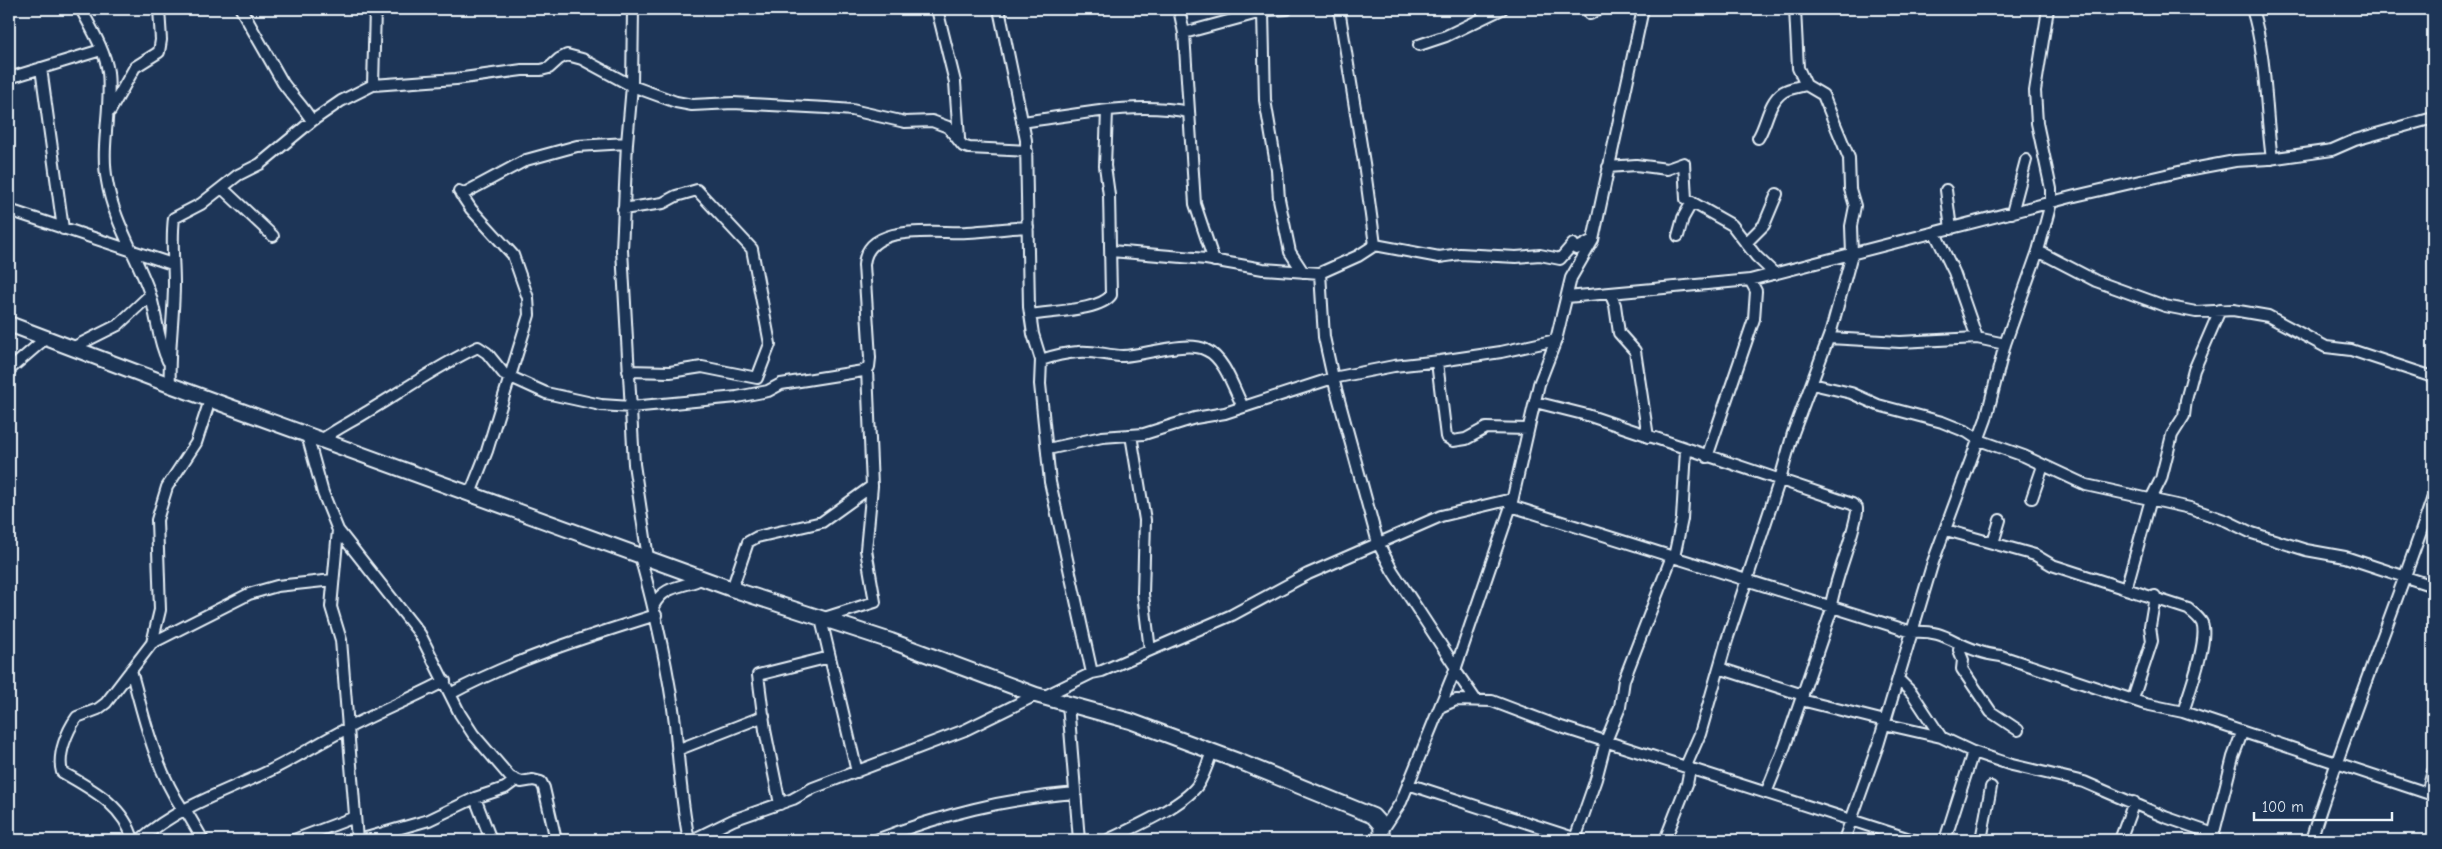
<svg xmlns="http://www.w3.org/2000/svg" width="2442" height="849" font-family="'Comic Neue',sans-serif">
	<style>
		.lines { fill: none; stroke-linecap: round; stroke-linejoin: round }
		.street-casing { stroke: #e8f1f8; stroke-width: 14 }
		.secondary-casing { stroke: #e8f1f8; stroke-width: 18 }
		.street { stroke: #1d3557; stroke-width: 10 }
		.secondary { stroke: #1d3557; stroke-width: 14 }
	</style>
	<rect width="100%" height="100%" fill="#1d3557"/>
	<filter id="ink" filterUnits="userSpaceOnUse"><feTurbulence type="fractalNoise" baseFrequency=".02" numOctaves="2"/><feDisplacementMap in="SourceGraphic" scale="10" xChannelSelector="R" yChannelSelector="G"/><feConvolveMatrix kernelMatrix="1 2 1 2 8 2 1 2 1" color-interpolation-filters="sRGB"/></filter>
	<g filter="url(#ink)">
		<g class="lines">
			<!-- street casing -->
			<g class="street-casing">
				<path id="street" d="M81,9C91,28 105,50 108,72C112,108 100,146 107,181C113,220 136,255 149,291C157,314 157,339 168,361
					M241,9L283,83C293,97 303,106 312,121
					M633,9L632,86L627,143L622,250L634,464L648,558
					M937,9L955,82L959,138
					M999,9L1026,140L1029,307L1033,334L1041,360L1040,384L1050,482L1092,673
					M1179,9L1184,33L1195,204L1214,261
					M2252,9C2267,57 2265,109 2272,159
					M1263,12L1265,100L1277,170L1279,199L1290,252L1303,272
					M1590,14L1600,9
					M1184,33L1269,10L1287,9
					M1419,45L1446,36L1502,9
					M41,68L63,229
					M9,78L101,50
					M373,85L456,79L522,70H541L549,68L559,59L567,55L582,59L632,86L676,102L692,105L733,103L827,108L852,110L905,122L932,121L948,127L963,146L969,148L1027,151
					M110,111L135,67L159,52L161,40L159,9
					M1022,122C1077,115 1134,101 1189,112
					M1758,138C1767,124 1768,102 1783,92C1789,88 1799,87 1806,85
					M1608,167L1636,165L1667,169L1684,163L1686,199L1732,225L1756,256L1775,274
					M222,188L273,236
					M1946,190L1951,229
					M459,191L471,209L513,255L528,298L529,315L487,451L470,494
					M461,195L526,160L577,146L627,143
					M623,209L663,203L676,196L697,190L752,249L770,344L757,378L702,367L670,372L628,371
					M9,210L172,264
					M2012,213L2026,160
					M1935,233L1954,272L1977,338
					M1678,236L1683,218L1692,202
					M1746,243L1764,225L1777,194
					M1375,245L1439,257L1460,254L1516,257L1540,255L1560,259L1573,244L1576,249L1593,240
					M1111,251L1206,259L1263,269L1320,273L1358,256L1375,245L1364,163L1339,9
					M2038,251L2096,281L2165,306L2196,312L2233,310L2268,316L2326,347L2351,350L2433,377
					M1320,273L1324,337L1333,378L1378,543L1392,570L1456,668
					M1610,293L1615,305L1619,333L1635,351L1648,437
					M1567,297L1750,280L2075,196L2187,170L2235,161L2269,159L2332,150L2355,140L2433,118
					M1030,315C1051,311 1100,311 1111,295L1109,195L1105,166L1107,111
					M1829,338L1900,342L1977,338L2005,344
					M72,348L118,325L150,295
					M1041,360C1053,356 1065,353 1078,352C1093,350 1108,356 1123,356C1145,355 1187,340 1206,350C1225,358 1234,390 1243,407
					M1437,362L1446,437L1453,441L1466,439L1486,428L1528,429
					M9,370L46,338
					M1812,384L1851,393L1878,405L1942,422L1967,432L1979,440L2024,456L2086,485L2190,508L2227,521L2252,533L2306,550L2345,557L2433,586
					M170,385C168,352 174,318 174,284C174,262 171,241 174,218L201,204L238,175L260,164L312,121L341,101L373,85L375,9
					M1535,402L1587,415L1852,504L1857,508V512C1851,544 1837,573 1831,605
					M307,435L323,493L338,530L331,607L341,640L357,840
					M1131,435L1145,520L1143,594L1150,650
					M321,440C338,428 351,422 367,412C404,390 439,365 478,347L487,353L504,374L546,393L601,405L631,407L737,397L768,391L781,384L863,371L869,367L870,358L864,265C867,221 938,234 967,232C987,231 1008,228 1028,227
					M1048,449L1102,437L1144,434L1195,418L1225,413L1333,378L1394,366L1440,361L1501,352L1556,340
					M1707,457L1754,319L1756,291L1750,280
					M2032,498L2043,466
					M1511,506L1912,632C1946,630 1949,642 1978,651C1985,654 1993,655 2001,656L2145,704L2183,712L2433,795
					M338,530L420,634L460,714L473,734L510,777L521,782L533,780L541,782L544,788L556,840
					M1946,530L2035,555L2052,565L2188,609C2193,613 2199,617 2202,623C2209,640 2189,693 2183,712
					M1993,543L2000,520
					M640,556C655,611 668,667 675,723C679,763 681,801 689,840
					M1674,557L1682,519L1686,450
					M732,589L748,542L757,537L822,522L872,486L867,370
					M2126,589L2151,499L2161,479L2172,435L2184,416L2186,400L2194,370L2220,310
					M654,605C665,584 684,588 703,578
					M152,643L249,594L277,586L333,580
					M1962,645L1959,650L1963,660L1962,669L1991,712L2018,730
					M1719,668L1803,695
					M131,670C144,718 155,768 183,810
					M1455,670L1475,699
					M1898,679L1912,693L1941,737
					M450,694C516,659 585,637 656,615
					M1043,697L1092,673L1102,671L1232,615L1308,574L1441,516L1512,499
					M2133,699L2152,641L2150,626L2155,596
					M1801,700L1885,721
					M1068,704L1079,840
					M1440,707L1456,700L1492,701L1558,726L1913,840
					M1884,724L1941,737L1973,752L2012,765L2084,782L2165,817L2214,834
					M677,750L764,716
					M1686,766L1700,734L1727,640L1780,479L1793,433L1831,331L1852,254L1851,226L1855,206L1850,189L1849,158L1823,95L1806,85L1798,68L1795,9
					M857,772L821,619L875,602L866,550L872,486
					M1408,784L1580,840
					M1766,793L1785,746L1833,606
					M2427,793L2433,771
					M475,798L491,840
					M780,804L765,730L758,675L830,657
					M185,809L203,840
					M1382,831L1401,802L1455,670L1511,506L1531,418L1539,384L1556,340L1571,278L1593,240L1643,9
					M1575,839L1596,779L1606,741L1620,707L1624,680L1672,556
					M133,840C124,805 91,789 62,772C57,755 67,731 77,717L98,709L106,703L152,643L160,610L157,520L167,487L196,443L210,400
					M140,840C174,810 215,795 256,777C287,764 316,744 346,729C378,712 413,698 445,681
					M294,840L355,817
					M359,840L429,820L475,798L505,788L516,780
					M692,840L733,820L793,799L813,788L965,730L1036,695
					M876,840C943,814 1004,799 1075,793
					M1108,840C1132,828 1181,807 1197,786C1204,776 1208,763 1212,751
					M1665,840L1687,784L1690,768
					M1844,840L1878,745L1933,562L1986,419L2005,344L2038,251L2051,203V189L2037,123L2035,91L2048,9
					M1945,840L1973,752
					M1981,840L1991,787
					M2120,840L2134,802
					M2212,840L2233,757L2242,733
					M2311,840C2347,724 2394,612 2433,497"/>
			</g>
			<!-- secondary casing -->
			<g class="secondary-casing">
				<path id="secondary" d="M9,324L170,385L732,589L891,641L1036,695L1130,721L1238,761L1373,816L1381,825L1382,840"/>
			</g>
			<!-- street -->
			<use href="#street" class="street"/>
			<!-- secondary -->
			<use href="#secondary" class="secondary"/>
		</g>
	</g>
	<!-- margin -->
	<rect width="2442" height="849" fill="none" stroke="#1d3557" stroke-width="30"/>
	<rect x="15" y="15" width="2412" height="819" fill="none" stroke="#e8f1f8" stroke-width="2" filter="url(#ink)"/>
	<!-- scale -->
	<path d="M2254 812v8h138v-8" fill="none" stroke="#e8f1f8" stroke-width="2.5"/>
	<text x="2262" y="812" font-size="15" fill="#e8f1f8" stroke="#1d3557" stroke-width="4" paint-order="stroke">100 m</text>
</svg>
